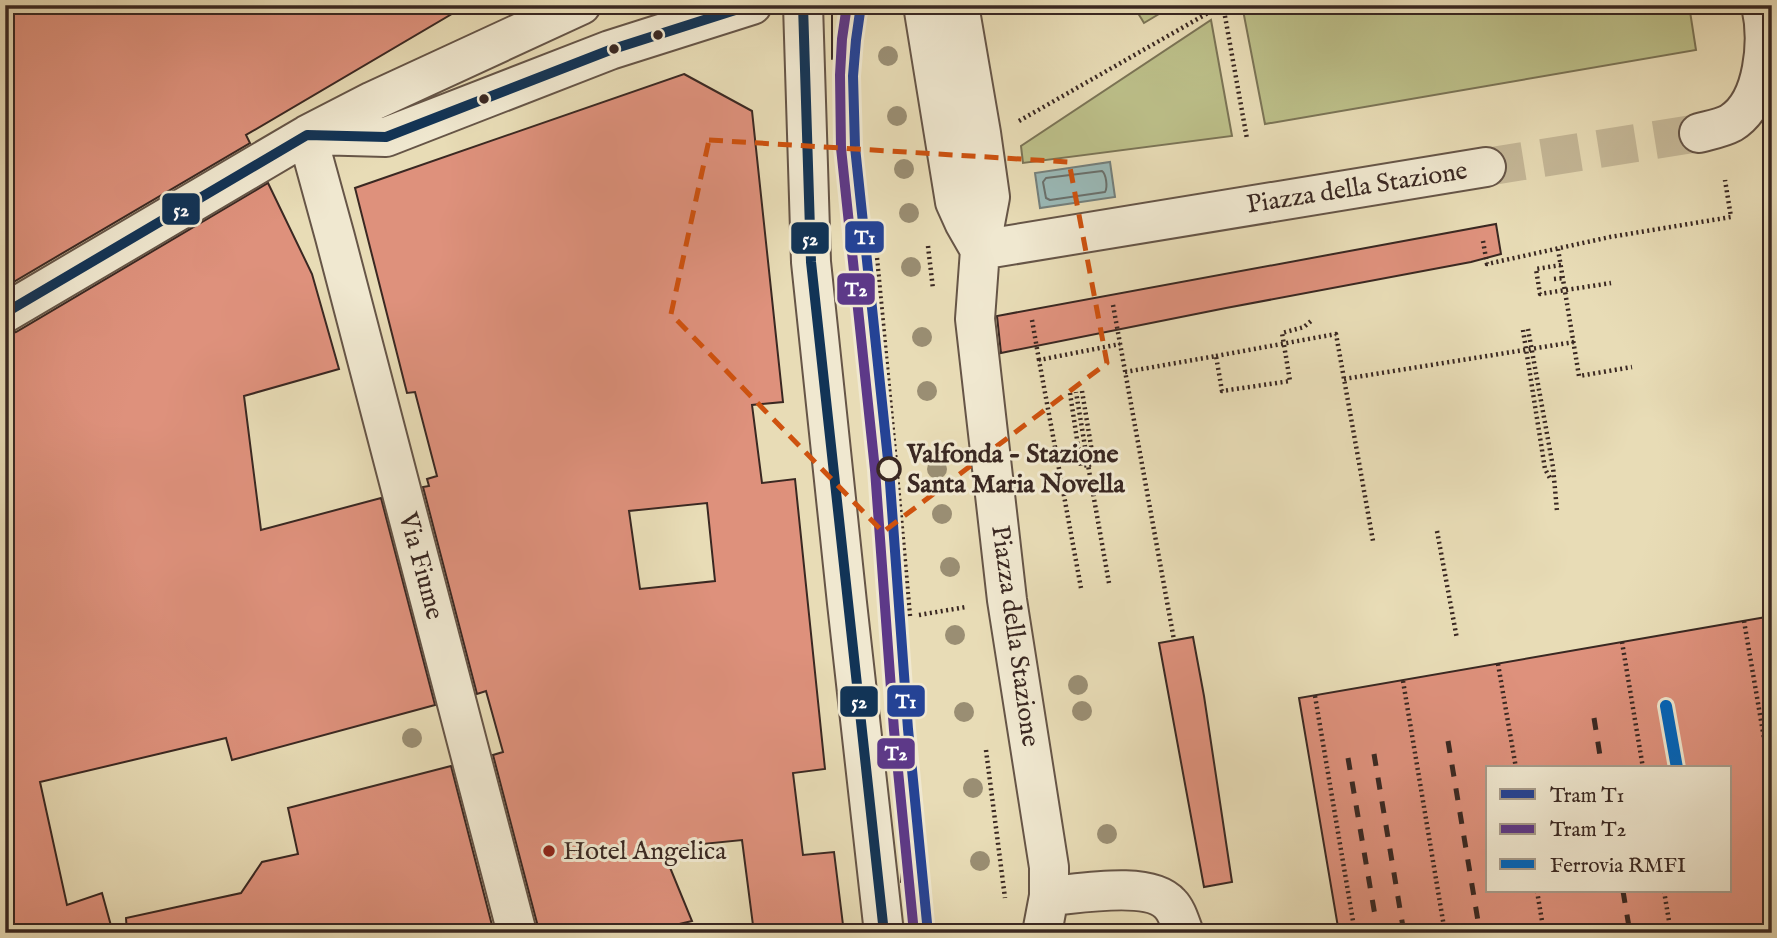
<svg xmlns="http://www.w3.org/2000/svg" width="1777" height="938" font-family="'IM FELL English',serif">
	<style>
		.green { fill: #bcbf89; stroke: #7b7456; stroke-width: 2 }
		.water { fill: #9ab9b7; stroke: #747f7b; stroke-width: 2 }
		.lines { fill: none; stroke-linecap: round; stroke-linejoin: round }
		.shore { stroke: #6a706c; stroke-width: 2 }
		.building { fill: #de917c; stroke: #3a2822; stroke-width: 2; fill-rule: evenodd }
		.street-tunnel { stroke: #c5b898; stroke-width: 38; stroke-dasharray: 38 19; stroke-linecap: butt }
		.street-casing { stroke: #665547; stroke-width: 42 }
		.path { stroke: #3a2822; stroke-width: 4.5; stroke-dasharray: 2 3.5; stroke-linecap: butt }
		.street { stroke: #f0e8d0; stroke-width: 38 }
		.tram { stroke: #3a2822; stroke-width: 2 }
		.rail { stroke: #3a2822; stroke-width: 5; stroke-dasharray: 12 12; stroke-linecap: butt }
		.bus-1-casing { stroke: #f0e8d0; stroke-width: 16 }
		.bus-1 { stroke: #123456; stroke-width: 10 }
		.rail-1-casing { stroke: #f0e8d0; stroke-width: 18 }
		.rail-1 { stroke: #0065bd; stroke-width: 12 }
		.tram-1-casing { stroke: #f0e8d0; stroke-width: 16 }
		.tram-2-casing { stroke: #f0e8d0; stroke-width: 16 }
		.tram-1 { stroke: #254395; stroke-width: 10 }
		.tram-2 { stroke: #5d3988; stroke-width: 10 }
		.tree { fill: #9a8e73 }
		.marked { fill: none; stroke: #ce520f; stroke-width: 5; stroke-dasharray: 14 9; stroke-linejoin: round }
		.bus-dot { fill: #3a2822; stroke: #f0e8d0; stroke-width: 2.5 }
		.stop-dot { fill: #f0e8d0; stroke: #3a2822; stroke-width: 3.5 }
		.poi-dot { fill: #8f2418; stroke: #f0e8d0; stroke-width: 2.5 }
		.labels { text-anchor: middle; dominant-baseline: central; stroke-width: 6; stroke-linejoin: round; paint-order: stroke }
		.street-label { font-size: 26px; fill: #3a2822; stroke: #f0e8d0 }
		.stop-label { font-size: 26px; font-weight: bold; fill: #3a2822; stroke: #f0e8d0; text-anchor: start }
		.poi-label { font-size: 26px; fill: #3a2822; stroke: #f0e8d0; text-anchor: start }
		.line-badge { stroke: #f0e8d0; stroke-width: 2.5 }
		.badge-label { font-size: 19px; text-anchor: middle; font-weight: bold; fill: #fff }
	</style>
	<rect width="100%" height="100%" fill="#e8dcb6"/>
	<filter id="stains"><feTurbulence type="fractalNoise" baseFrequency=".00286" numOctaves="4"/><feColorMatrix values="0 0 0 0 .2 0 0 0 0 .09 0 0 0 0 .02 0 0 0 .5 -.17"/></filter>
	<radialGradient id="worn" r=".72"><stop offset=".6" stop-color="#630" stop-opacity="0"/><stop offset="1" stop-color="#630" stop-opacity=".3"/></radialGradient>
	<!-- green -->
	<path class="green" d="M1133,5H1174L1144,23Z
		M1242,5H1689L1696,50L1265,124Z
		M1211,20L1232,136L1023,163L1021,146Z"/>
	<!-- water -->
	<path class="water" d="M1110,162L1115,197L1040,208L1035,173Z"/>
	<g class="lines">
		<!-- shore -->
		<path class="shore" d="M1102,171C1106,174 1108,187 1105,192L1050,200L1046,198L1043,182L1046,178Z"/>
	</g>
	<!-- building -->
	<path class="building" d="M5,5H467L246,135L250,143L5,287Z
		M684,74L752,111L783,402L752,405L762,483L795,479L825,769L793,773L803,855L834,852L844,933H754L742,840L662,848L692,921L641,933H538V927L493,755L503,752L486,691L477,694L423,487L429,486L427,479L437,476L415,392L407,393L355,188ZM707,503L715,581L640,589L629,511Z
		M268,183L312,274L339,369L244,396L261,530L381,498L435,705L232,760L226,738L40,782L67,905L102,893L113,933H5V335L16,332Z
		M1496,224L1501,254L1471,262L1226,308L1001,353L997,316Z
		M1772,616V933H1339L1299,698ZM1488,768H1730V891H1488Z
		M1193,637L1204,696L1232,882L1204,887L1159,643Z
		M451,766L494,933H127L126,918L241,893L262,862L298,854L288,808Z"/>
	<g class="lines">
		<!-- street-tunnel -->
		<path class="street-tunnel" d="M1486,167L1699,133"/>
		<!-- street casing -->
		<g class="street-casing">
			<path id="street" d="M803,5L811,262L847,603L884,933
				M923,5L955,202L964,222L980,250
				M959,5L981,133L990,197L980,250L975,319L1007,600L1049,867V896L1042,933
				M1699,133C1710,130 1722,128 1731,123C1765,102 1769,40 1761,5
				M307,135L335,237L517,933
				M312,135L386,137L610,50L752,5
				M980,250L1486,167
				M5,313L307,135L373,101L581,5
				M1049,896C1078,894 1149,880 1170,904C1177,911 1180,923 1184,933"/>
		</g>
		<!-- path -->
		<path class="path" d="M1223,5L1247,139
			M1019,121L1222,5
			M1483,241L1487,264L1610,237L1731,217L1725,180
			M928,246L933,289
			M1558,249L1579,376L1632,367
			M877,258L910,616
			M1561,265L1536,269L1540,294L1611,283
			M1554,279L1563,278
			M1113,305L1174,640
			M1032,320L1039,360
			M1528,329L1553,467L1557,511
			M1523,330L1545,469L1551,480
			M1216,356L1336,334L1373,541
			M1125,372L1216,356L1222,391L1290,381L1282,333L1304,327L1311,321
			M1344,379L1574,342
			M1082,391L1094,464L1088,465L1109,583
			M1070,393L1081,466L1088,465L1076,392
			M1437,531L1457,639
			M1081,588L1039,360L1120,344
			M919,615L966,607
			M1744,621L1772,785
			M1622,642L1643,768
			M1498,664L1516,768
			M1403,681L1445,933
			M1315,696L1355,933
			M986,750L1005,898
			M1537,891L1544,933
			M1664,891L1671,933"/>
		<!-- street -->
		<use href="#street" class="street"/>
		<!-- tram -->
		<path class="tram" d="M832,5V59
			M853,5L854,60
			M888,731L923,880
			M905,782L908,729
			M901,882L903,817"/>
		<!-- rail -->
		<path class="rail" d="M1594,718L1602,768
			M1448,741L1480,933
			M1374,754L1404,933
			M1348,758L1378,933
			M1623,891L1630,933"/>
		<!-- bus-1 casing -->
		<g class="bus-1-casing">
			<path id="bus-1" d="M803,5L811,262L884,933
				M5,313L307,135L386,137L610,50L751,5"/>
		</g>
		<!-- bus-1 -->
		<use href="#bus-1" class="bus-1"/>
		<!-- rail-1 casing -->
		<g class="rail-1-casing">
			<path id="rail-1" d="M1666,706L1677,768"/>
		</g>
		<!-- rail-1 -->
		<use href="#rail-1" class="rail-1"/>
		<!-- tram-1 casing -->
		<g class="tram-1-casing">
			<path id="tram-1" d="M861,5L856,40L853,76L855,147L889,469L908,729L928,933"/>
		</g>
		<!-- tram-2 casing -->
		<g class="tram-2-casing">
			<path id="tram-2" d="M847,5L842,39L840,75L841,148L875,470L894,730L914,933"/>
		</g>
		<!-- tram-1 -->
		<use href="#tram-1" class="tram-1"/>
		<!-- tram-2 -->
		<use href="#tram-2" class="tram-2"/>
	</g>
	<!-- trees -->
	<g class="tree">
		<circle cx="888" cy="56" r="10"/>
		<circle cx="897" cy="116" r="10"/>
		<circle cx="904" cy="169" r="10"/>
		<circle cx="909" cy="213" r="10"/>
		<circle cx="911" cy="267" r="10"/>
		<circle cx="922" cy="337" r="10"/>
		<circle cx="927" cy="391" r="10"/>
		<circle cx="937" cy="469" r="10"/>
		<circle cx="942" cy="514" r="10"/>
		<circle cx="950" cy="567" r="10"/>
		<circle cx="955" cy="635" r="10"/>
		<circle cx="1078" cy="685" r="10"/>
		<circle cx="1082" cy="711" r="10"/>
		<circle cx="964" cy="712" r="10"/>
		<circle cx="412" cy="738" r="10"/>
		<circle cx="973" cy="788" r="10"/>
		<circle cx="1107" cy="834" r="10"/>
		<circle cx="980" cy="861" r="10"/>
	</g>
	<!-- marked area -->
	<path class="marked" d="M709,140L1069,162L1107,363L883,532L671,314Z"/>
	<!-- markers -->
	<g class="bus-dot">
		<circle cx="658" cy="35" r="6"/>
		<circle cx="614" cy="49" r="6"/>
		<circle cx="484" cy="99" r="6"/>
	</g>
	<circle class="stop-dot" cx="889" cy="469" r="11"/>
	<circle class="poi-dot" cx="549" cy="851" r="7"/>
	<g class="labels">
		<!-- street labels -->
		<g class="street-label">
			<text transform="translate(1357 188) rotate(-9)">Piazza della Stazione</text>
			<text transform="translate(421 566) rotate(75)">Via Fiume</text>
			<text transform="translate(1015 636) rotate(82)">Piazza della Stazione</text>
		</g>
		<!-- stop labels -->
		<g class="stop-label">
			<text x="907" y="454">Valfonda - Stazione<tspan x="907" dy="30">Santa Maria Novella</tspan></text>
		</g>
		<!-- poi labels -->
		<g class="poi-label">
			<text x="563" y="851">Hotel Angelica</text>
		</g>
	</g>
	<g class="line-badge">
		<rect x="161" y="192" width="40" height="34" rx="7" fill="#123456"/>
		<rect x="844" y="220" width="41" height="34" rx="7" fill="#254395"/>
		<rect x="790" y="221" width="40" height="34" rx="7" fill="#123456"/>
		<rect x="836" y="272" width="40" height="34" rx="7" fill="#5d3988"/>
		<rect x="886" y="684" width="40" height="34" rx="7" fill="#254395"/>
		<rect x="839" y="685" width="40" height="33" rx="7" fill="#123456"/>
		<rect x="876" y="737" width="40" height="33" rx="7" fill="#5d3988"/>
	</g>
	<g class="badge-label">
		<text x="181" y="216">52</text>
		<text x="865" y="244">T1</text>
		<text x="810" y="245">52</text>
		<text x="856" y="296">T2</text>
		<text x="906" y="708">T1</text>
		<text x="859" y="708">52</text>
		<text x="896" y="760">T2</text>
	</g>
	<!-- margin -->
	<rect width="1777" height="938" fill="none" stroke="#e8dcb6" stroke-width="28"/>
	<rect x="7" y="7" width="1763" height="924" fill="none" stroke="#3a2822" stroke-width="3.5"/>
	<rect x="14" y="14" width="1749" height="910" fill="none" stroke="#3a2822" stroke-width="2"/>
	<!-- legend -->
	<rect x="1486" y="766" width="245" height="126" fill="#f0e8d0" stroke="#a79b8a" stroke-width="2"/>
	<rect x="1500" y="789" width="35" height="10" fill="#254395" stroke="#a79b8a" stroke-width="2"/>
	<text x="1550" y="802" font-size="21" fill="#3a2822">Tram T1</text>
	<rect x="1500" y="824" width="35" height="10" fill="#5d3988" stroke="#a79b8a" stroke-width="2"/>
	<text x="1550" y="836" font-size="21" fill="#3a2822">Tram T2</text>
	<rect x="1500" y="859" width="35" height="10" fill="#0065bd" stroke="#a79b8a" stroke-width="2"/>
	<text x="1550" y="872" font-size="21" fill="#3a2822">Ferrovia RMFI</text>
	<rect width="100%" height="100%" filter="url(#stains)"/>
	<rect width="100%" height="100%" fill="url(#worn)"/>
</svg>
